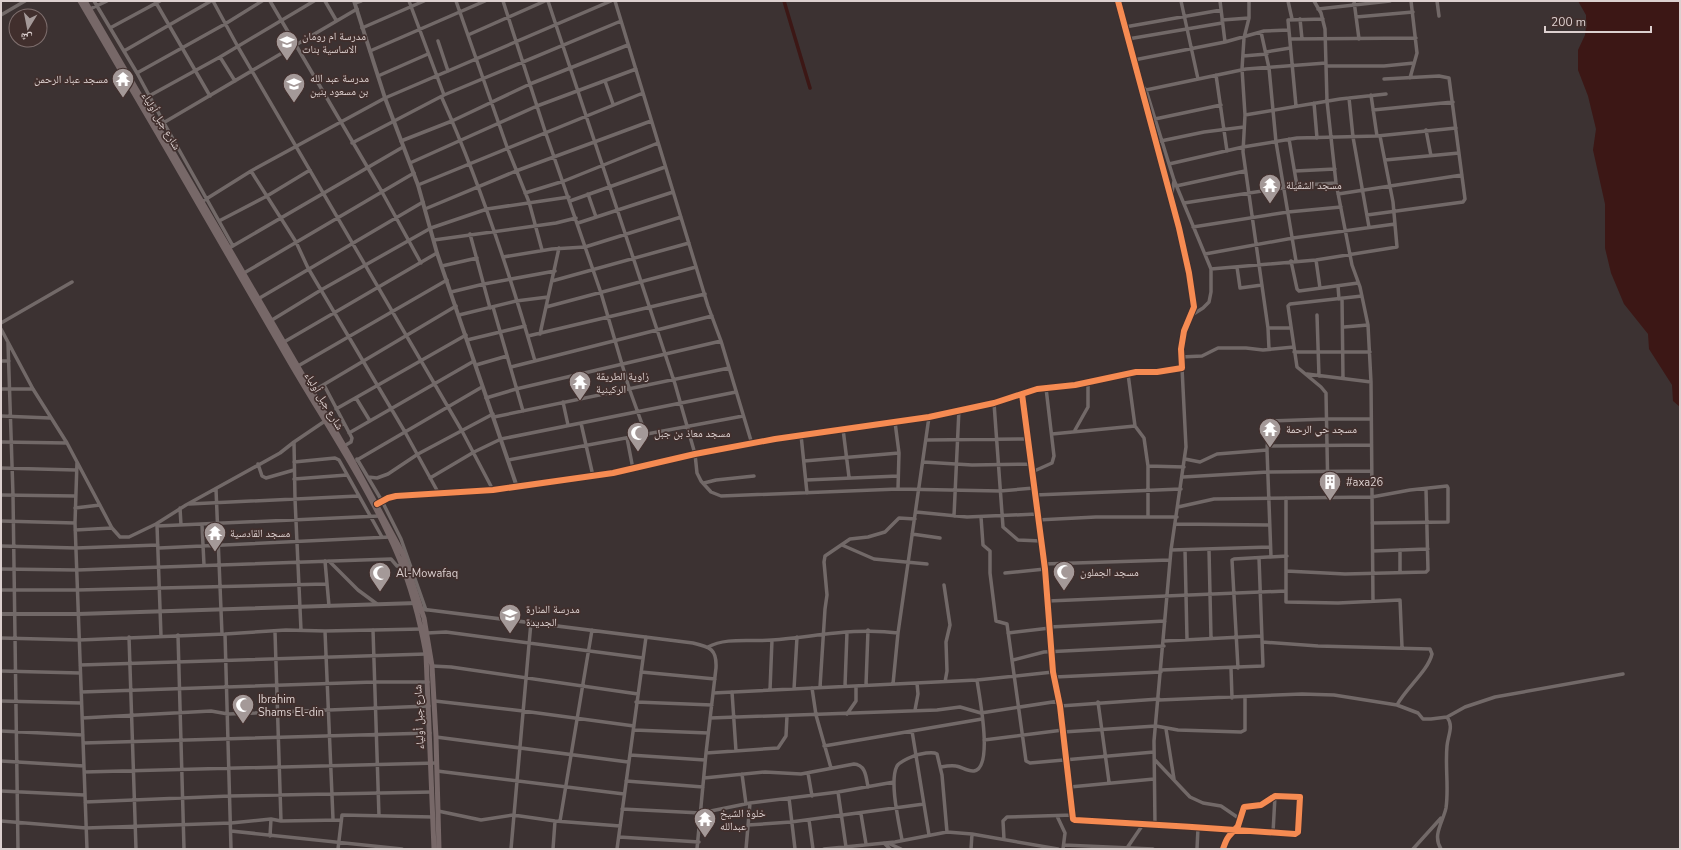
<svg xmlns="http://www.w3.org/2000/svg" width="1681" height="850" font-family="'Nunito Sans','Noto Naskh Arabic',sans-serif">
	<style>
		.water { fill: #3c1715 }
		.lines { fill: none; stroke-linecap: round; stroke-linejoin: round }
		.canal { stroke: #3c1715; stroke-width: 3.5 }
		.minor { stroke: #726968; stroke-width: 3.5 }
		.tertiary { stroke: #726968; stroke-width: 4 }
		.primary { stroke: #776868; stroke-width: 5 }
		.cycleway-casing { stroke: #412f2d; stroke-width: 8 }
		.cycleway { stroke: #f68b52; stroke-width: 6 }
		.labels { text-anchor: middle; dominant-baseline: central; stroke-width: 3.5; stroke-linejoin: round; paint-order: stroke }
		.poi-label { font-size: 11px; fill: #dcd0cf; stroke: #412f2d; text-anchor: start }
		.street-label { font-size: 11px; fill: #dcd0cf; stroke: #412f2d }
	</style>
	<rect width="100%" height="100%" fill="#3c3232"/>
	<!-- water -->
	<path class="water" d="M1578,1H1680V407L1673,401L1672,385L1649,349L1648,334L1624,304L1611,273L1605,248V204L1593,150L1596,129L1588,96L1578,70V50L1585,35L1586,27V15Z"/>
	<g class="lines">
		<!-- canal -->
		<path class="canal" d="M784,1L810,88"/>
		<!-- minor -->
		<path class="minor" d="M94,1L137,73L164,123L233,246
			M155,1L210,96
			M213,1L238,47L462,431L493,490
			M270,1L382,192L421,263
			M325,1L336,20
			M409,1L444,95
			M456,1L507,147L529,202L542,250
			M503,1L545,131L601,293L629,388L646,435
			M548,1L675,384L695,454L697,473L701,481L711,492L721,496L898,489L1000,491L1034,488
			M615,1L708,306L721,341L752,444
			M1181,1L1198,79
			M1220,1L1225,42
			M1249,1V18L1244,38L1242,69L1245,115L1243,152L1268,328L1269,349
			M1288,1L1292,19
			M1314,1L1321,13L1325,29L1327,101L1336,183L1352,265L1360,287L1368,325L1371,382L1373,601
			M1354,1L1359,39
			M1437,1L1439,16
			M355,3L361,1
			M90,9L107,1
			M1318,9L1390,1
			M1,15L25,1
			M1356,17L1413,12
			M1300,19L1302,39
			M1222,20L1249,18
			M1125,27L1221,10
			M110,28L160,1
			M362,28L424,1
			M1261,32L1269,68L1276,142L1296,261
			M468,35L545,1
			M1128,39L1222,23
			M1290,39L1416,38
			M438,41L448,71
			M124,51L211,1
			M370,51L485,1
			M1266,52L1290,48
			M1243,56L1267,54
			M220,57L235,81
			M1134,60L1225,42L1264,31L1289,30
			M1326,66H1384L1414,63
			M137,73L225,24L262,1
			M1216,75L1227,151
			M378,76L428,54
			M1410,78L1417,53L1411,1
			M605,81L613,104
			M1141,84L1146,90L1174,180L1211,269V292L1209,302L1203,308L1192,315
			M1146,90L1246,69L1326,63
			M1371,95L1377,136
			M149,96L220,57L314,1
			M442,98C480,183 509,271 535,361
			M1349,98L1353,137L1369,227
			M1314,103L1317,138
			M1296,106L1288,20L1323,19
			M1373,110L1453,102
			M1245,115L1340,99L1386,94
			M1155,119L1221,105
			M158,126L357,9
			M1426,130L1431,156
			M1289,139L1297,186
			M401,141L452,121L530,84L628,45
			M1156,142L1204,132L1244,127
			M352,143L444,95L621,21
			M1385,160L1459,153
			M410,163L537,106L636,69
			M1169,164L1243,147L1297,138L1377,136L1456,128
			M251,171L296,242L308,268L405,432L439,494
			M1295,171L1335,169
			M418,185L643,93
			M1176,186L1245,171
			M525,193L564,181L658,143
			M588,194L596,217
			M1338,194L1462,175
			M1171,198L1174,181
			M203,201L251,171L385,98L611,1
			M570,201L665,167
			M1184,203L1302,185L1336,183
			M425,209L516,171L651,121
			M1367,215L1463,202L1465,199L1449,78L1439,76L1384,79
			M219,221L267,196L310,170
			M578,223L673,192
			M1193,227L1288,212L1341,207
			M470,234L490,308
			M434,240L556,223L576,218
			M231,247L403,147
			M1205,254L1293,238L1395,224
			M503,257L552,249L585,247L681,217
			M1316,260L1320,288
			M1291,261L1297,289L1299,291L1358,283
			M442,266L477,258
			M1237,267L1240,288L1262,285
			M1211,269L1316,260L1397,247L1393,202L1380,136
			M244,273L414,173
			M552,281L689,243
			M1338,286L1339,299
			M451,292L484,284L555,271
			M1342,298L1343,378
			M258,299L423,202
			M493,307L523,411
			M546,307L696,267
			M459,315L516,301L548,297
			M1317,315L1319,376
			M272,320L321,290L431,228L487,209L569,197
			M1,323L72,282
			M1344,327L1368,325
			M1268,328H1291
			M1,329L33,389L67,443L112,528L120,537H129L156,524L186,505L280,453L294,442
			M540,334L559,248
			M528,336L705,294
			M467,340L525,326
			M284,342L437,253
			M8,343L13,495L18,849
			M1294,352H1370
			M1181,357L1202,356L1218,348H1246L1263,350L1294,347
			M1,361H9
			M476,365L507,356
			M298,366L447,280
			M511,367L712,316
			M1128,374L1135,426L1144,438L1148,466V517
			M1307,374L1371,382
			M324,385L352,438L351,442L344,446
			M1,389H33
			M313,391L456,306
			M1022,394L1045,569L1053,672L1060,706L1073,819L1075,820C1148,824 1222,829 1295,834L1298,832L1300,797L1275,796L1261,805L1244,807L1238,826C1229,837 1228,834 1223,849
			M356,398L370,421
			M486,398L516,389L721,341
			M563,402L568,425
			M994,403L1003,527L1018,540L1041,541
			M336,409L466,335
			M1,416L50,418
			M494,417L729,368
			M895,422L899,453L898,489
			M581,423L593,476
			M335,429L344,423
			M843,429L849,477
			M1075,430L1088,407V382
			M349,433L474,361
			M1052,434L1135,426
			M801,435L807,493
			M627,438L633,469
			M927,440L1028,439
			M1,442L67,443
			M1267,446L1371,445
			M357,459L382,501L401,539L426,610
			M1185,459L1200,462L1217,454L1267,450
			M357,460L482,387
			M508,460L743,416
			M804,461L899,453
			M77,462L75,523L87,849
			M294,462L335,458L339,460L382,537
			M923,462L972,465L1031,464
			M258,464L262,476L266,478L294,470
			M1148,466L1184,467
			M1,468L76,470
			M1032,472L1052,463L1054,456L1046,388
			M368,477L377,478L388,474L418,454L493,414
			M1183,477L1268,472L1371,471
			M430,478L474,452L501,439L736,392
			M294,479L347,475
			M806,480L898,476
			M704,483L716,480L754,476
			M216,489L222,634
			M1,495L75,496
			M1035,495L1181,489
			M1328,497L1326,393L1321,387L1297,367L1288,306L1290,304L1362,296
			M1286,498V602L1338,603L1400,600L1402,647
			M189,504L358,496
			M1178,507L1214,499L1372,497L1410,490L1447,486L1448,488V522L1372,523
			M75,508L100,505
			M180,508L181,525
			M916,512L967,517L1037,514
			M954,516L959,409
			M981,517L983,545L990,551V573L996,621L1007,624L1026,761L1030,763L1154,752
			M1037,520L1096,517H1177
			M1,521L75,523
			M1176,524L1269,525
			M157,525L161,636
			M202,525L204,565
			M157,526L379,516
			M75,530L112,528
			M912,534L940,538
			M842,545L874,559L927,564
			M1,546L76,548L158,545
			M159,548L390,537
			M1171,550L1270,547
			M1185,550L1187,639
			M1209,550L1211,638
			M1400,550V573
			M1373,551L1428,549
			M1271,557L1267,450L1269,421L1327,419H1370
			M325,561L329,606
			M329,561L358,590L377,604
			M1044,564L1170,560
			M1,569L77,570L391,559L397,566L402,565
			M1286,571L1345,574L1426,572L1428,570L1426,489
			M1005,573L1045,569
			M944,585L950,625L946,642L947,671L945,682
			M1,590H77L326,584
			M1048,601L1286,591
			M421,609L693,643C710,647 717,649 716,668L706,753L697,849
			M1050,627L1165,621
			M301,630L295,499L294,442L325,421
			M373,630L379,816
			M325,631L333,819
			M275,632L281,821
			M427,633L446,632L643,658
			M1008,633L1050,628
			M225,634L231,849
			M178,635L184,849
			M129,637L136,849
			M1,638L79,640L225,634L286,630L325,631L422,629
			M1164,641L1261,636
			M1262,642L1318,646L1430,649L1432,654C1428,671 1406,688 1397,705
			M708,647C726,637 751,642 772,640C814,637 856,627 898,633
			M1013,660L1044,652L1164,646
			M80,665L426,654
			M432,666L451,667L638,694
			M1231,668L1232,698
			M1238,668L1232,560L1234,559L1287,556
			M1161,670L1263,666L1259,558
			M1,671L80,673
			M641,672L715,679
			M1055,677L1161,672
			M893,684L898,633L929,417
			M866,685L868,630
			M845,686L847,632
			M820,687L825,609L827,595L824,562L825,556L850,539L868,537L885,532L899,518L915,519
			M812,688L816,715L831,768
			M794,689L797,637
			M770,690L772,640
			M81,692L374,682H428
			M732,692L736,751
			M713,693L977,680L1053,672
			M1159,700L1302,694L1334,695L1397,705L1418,713L1423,719H1431L1447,717L1465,707L1495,697L1623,674
			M1,701L81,703
			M435,701L523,711L634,726
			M636,702L712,705
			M1098,702L1109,782
			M1060,706L1159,699
			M915,710L918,694L917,683
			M847,714L856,701V686
			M82,718L211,711L228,714L429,706
			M710,718L937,710L960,707L981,713L1059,701
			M1166,729L1174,779
			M634,730L708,733
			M1,731L83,735
			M912,731L929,835
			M1063,732L1156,726L1178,730L1241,732L1245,730V697
			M436,737L628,762
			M984,740L1063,730
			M83,743L430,733
			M824,746L982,719
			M706,753L778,748L786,736L787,716
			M630,755L705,760
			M1155,760L1190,797L1203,803L1221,806L1240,819
			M1,761L84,766
			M941,767C946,766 951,765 956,766C962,767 968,772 974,771C994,768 979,695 977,680
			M437,771L624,794
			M84,772L437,763
			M808,773L812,796
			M742,774L746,804
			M704,778L765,772L801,774L854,764C866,765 866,777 868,787
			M626,781L703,787
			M1070,787L1154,779
			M1,791L84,795
			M838,792L846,847
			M789,798L795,849
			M85,802L230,796L432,792
			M622,809L701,813L750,803L838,792L894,782
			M438,811L481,820L513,815L555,821L620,826
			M861,814L866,844
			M1057,816L1065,833L1063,849
			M809,820L813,849
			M1,821L86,828L231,823L271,819L281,821L341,820
			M560,821L592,630
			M748,825L791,822L924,804
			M1155,825L1154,741L1171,550L1186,447L1182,368
			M231,831L402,849
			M1273,833L1275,796
			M270,836L271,819
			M619,837L699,842
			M1004,839L1003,821L1007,817L1073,815
			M902,840C899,823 889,781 897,766C900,761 911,757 916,755C922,754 932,751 937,754L942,775L947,832
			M884,843L890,849
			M888,843L901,849
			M1064,845L1153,849
			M1127,848L1144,823
			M338,849L342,815L433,817
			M511,849L531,622
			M553,849L555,821
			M617,849L646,637
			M746,849L750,803
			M824,849L895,842L947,832L972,834L1058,849
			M971,849L972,834
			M1197,849L1198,828
			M1413,849L1441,818
			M1441,849C1432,835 1443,822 1446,808C1449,788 1445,767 1447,746C1448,735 1454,726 1447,717"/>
		<!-- tertiary -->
		<path class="tertiary" d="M354,1L385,98L418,185L437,253L517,487
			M377,504L388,498L396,496L493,490L613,473L695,454L775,439L929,417L994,403L1037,389L1075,385L1136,372H1157L1182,368L1181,349L1184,331L1194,307L1189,273L1179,228L1118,1
			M1,614H78L417,603"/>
		<!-- primary -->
		<path class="primary" d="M80,1C150,120 219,239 288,359C325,423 371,490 399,558C412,589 420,621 426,654L434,849
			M85,1L350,456L403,554L424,618L432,666L436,737L439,849"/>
		<!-- cycleway casing -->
		<g class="cycleway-casing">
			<path id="cycleway" d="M1022,394L1045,569L1053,672L1060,706L1073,819L1075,820C1148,824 1222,829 1295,834L1298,832L1300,797L1275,796L1261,805L1244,807L1238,826C1229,837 1228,834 1223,849
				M377,504L388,498L396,496L493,490L613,473L695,454L775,439L929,417L994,403L1037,389L1075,385L1136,372H1157L1182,368L1181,349L1184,331L1194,307L1189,273L1179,228L1118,1"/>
		</g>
		<!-- cycleway -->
		<use href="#cycleway" class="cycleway"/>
	</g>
	<!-- icons -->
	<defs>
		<g id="school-pin" transform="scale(1.15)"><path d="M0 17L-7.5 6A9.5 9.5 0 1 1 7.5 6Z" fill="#a49998" stroke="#412f2d"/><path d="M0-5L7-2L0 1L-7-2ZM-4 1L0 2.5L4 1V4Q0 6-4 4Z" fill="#fff"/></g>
		<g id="temple-pin" transform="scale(1.15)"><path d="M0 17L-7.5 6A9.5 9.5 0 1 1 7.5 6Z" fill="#a49998" stroke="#412f2d"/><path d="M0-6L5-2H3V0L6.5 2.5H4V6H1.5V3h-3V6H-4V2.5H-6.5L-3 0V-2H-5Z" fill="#fff"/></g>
		<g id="mosque-pin" transform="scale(1.15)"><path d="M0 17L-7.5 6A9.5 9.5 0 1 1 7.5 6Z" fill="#a49998" stroke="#412f2d"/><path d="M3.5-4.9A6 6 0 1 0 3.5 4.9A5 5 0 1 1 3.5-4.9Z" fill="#fff"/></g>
		<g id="building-pin" transform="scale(1.15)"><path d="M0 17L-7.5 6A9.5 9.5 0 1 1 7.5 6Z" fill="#a49998" stroke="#412f2d"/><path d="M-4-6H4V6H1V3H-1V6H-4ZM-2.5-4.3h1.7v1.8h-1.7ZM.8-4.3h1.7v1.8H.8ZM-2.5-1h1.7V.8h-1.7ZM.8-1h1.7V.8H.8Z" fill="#fff"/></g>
	</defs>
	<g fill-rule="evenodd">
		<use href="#school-pin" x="287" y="42"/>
		<use href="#temple-pin" x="123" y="79"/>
		<use href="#school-pin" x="294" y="84"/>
		<use href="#temple-pin" x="1270" y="185"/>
		<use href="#temple-pin" x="580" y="382"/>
		<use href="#temple-pin" x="1270" y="429"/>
		<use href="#mosque-pin" x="638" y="433"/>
		<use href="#building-pin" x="1330" y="482"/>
		<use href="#temple-pin" x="215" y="533"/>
		<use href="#mosque-pin" x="1064" y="572"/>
		<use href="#mosque-pin" x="380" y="573"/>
		<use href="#school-pin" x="510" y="615"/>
		<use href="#mosque-pin" x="243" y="705"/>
		<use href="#temple-pin" x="705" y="819"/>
	</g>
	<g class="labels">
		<!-- poi labels -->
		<g class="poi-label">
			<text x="302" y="36">مدرسة ام رومان<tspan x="302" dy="13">الاساسية بنات</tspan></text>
			<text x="310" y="78">مدرسة عبد الله<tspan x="310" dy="13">بن مسعود بنين</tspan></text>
			<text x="108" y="79" text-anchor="end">مسجد عباد الرحمن</text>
			<text x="1286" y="185">مسجد الشقيلة</text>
			<text x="596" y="376">زاوية الطريقة<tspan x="596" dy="13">الركينية</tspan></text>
			<text x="1286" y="429">مسجد حي الرحمة</text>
			<text x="654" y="433">مسجد معاذ بن جبل</text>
			<text x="1346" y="482">#axa26</text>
			<text x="230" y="533">مسجد القادسية</text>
			<text x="1080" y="572">مسجد الجملون</text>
			<text x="396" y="573">Al-Mowafaq</text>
			<text x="526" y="609">مدرسة المنارة<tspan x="526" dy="13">الجديدة</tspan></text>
			<text x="258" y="699">Ibrahim<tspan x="258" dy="13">Shams El-din</tspan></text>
			<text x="720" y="813">خلوة الشيخ<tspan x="720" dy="13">عبدالله</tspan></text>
		</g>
		<!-- street labels -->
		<g class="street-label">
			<text transform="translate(161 121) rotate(59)">شارع جبل أولياء</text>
			<text transform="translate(324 401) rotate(59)">شارع جبل أولياء</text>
			<text transform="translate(419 717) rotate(-92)">شارع جبل أولياء</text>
		</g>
	</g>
	<!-- border -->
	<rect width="1681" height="850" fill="none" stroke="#dcd0cf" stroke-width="4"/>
	<!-- north arrow -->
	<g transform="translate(28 28) rotate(190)"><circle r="19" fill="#412f2d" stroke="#7f6f6e"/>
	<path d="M0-3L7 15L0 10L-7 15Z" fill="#a49998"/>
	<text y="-6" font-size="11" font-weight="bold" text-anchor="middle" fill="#dcd0cf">ش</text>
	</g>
	<!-- scale -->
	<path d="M1545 26v6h106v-6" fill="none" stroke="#dcd0cf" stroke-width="2"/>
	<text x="1551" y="26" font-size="12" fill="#dcd0cf" stroke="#412f2d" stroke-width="3" paint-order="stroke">200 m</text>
</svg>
